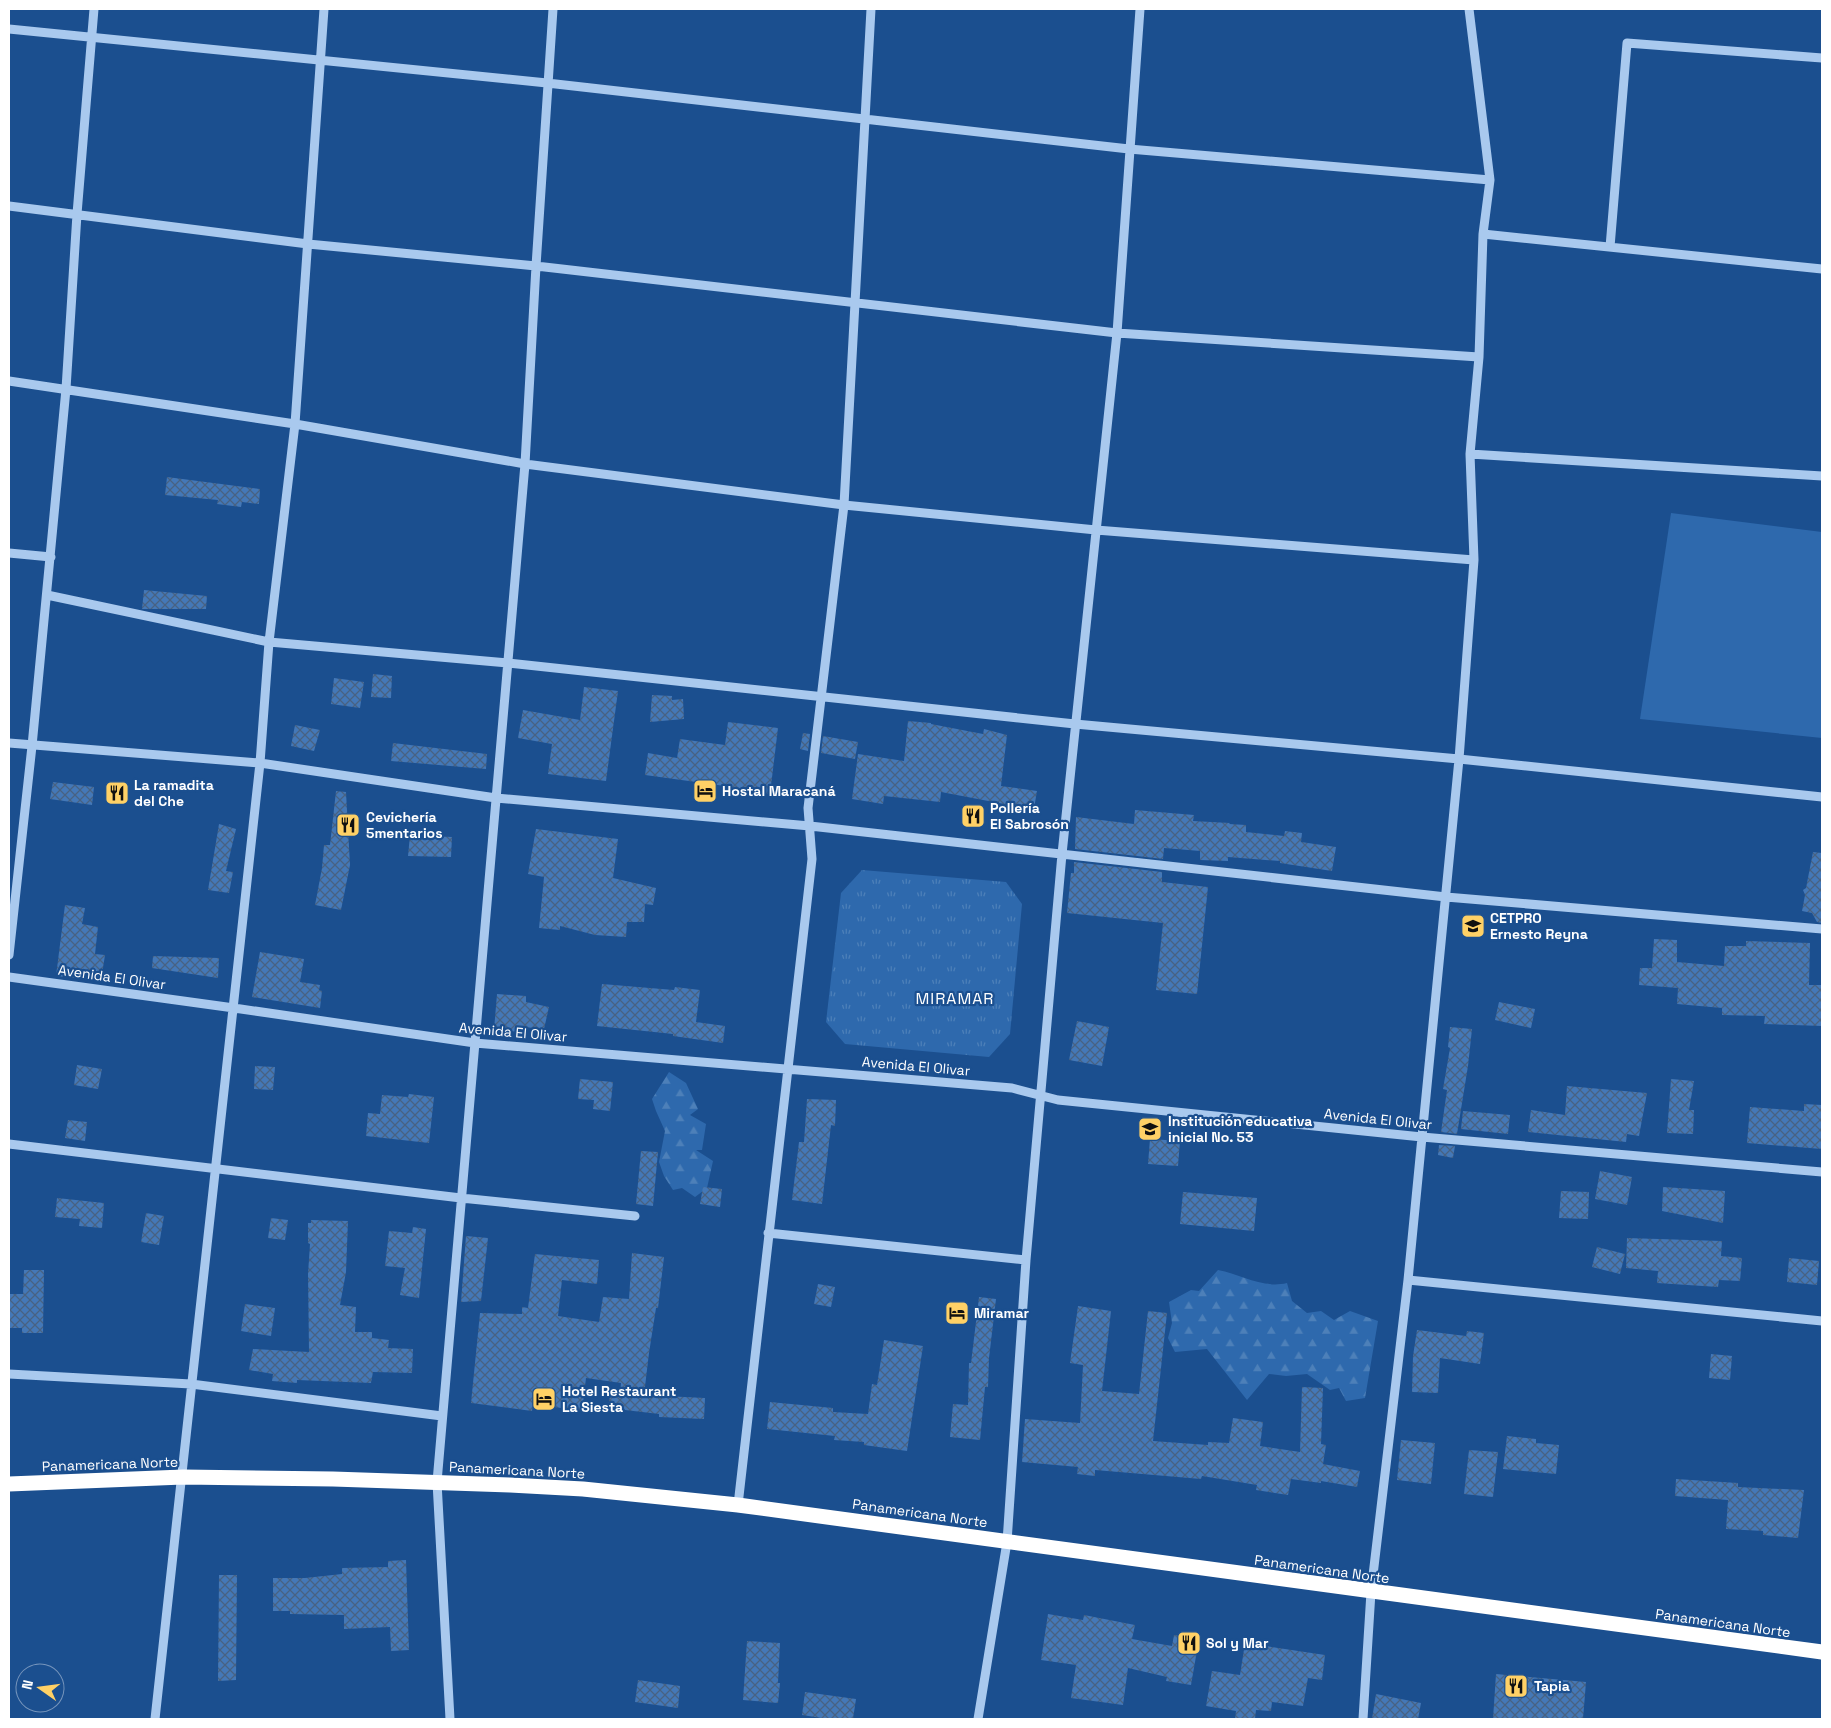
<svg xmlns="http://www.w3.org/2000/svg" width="1831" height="1728" font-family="'Space Grotesk',sans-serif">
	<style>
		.forest { fill: url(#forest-firs) }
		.park { fill: url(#park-tufts) }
		.pitch { fill: #2e69ad }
		.building { fill: url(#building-cross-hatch) }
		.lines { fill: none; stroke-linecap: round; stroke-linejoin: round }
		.minor { stroke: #a9c9ee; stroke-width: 9 }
		.highway { stroke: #fff; stroke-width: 15 }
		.labels { text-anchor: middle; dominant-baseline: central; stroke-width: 4.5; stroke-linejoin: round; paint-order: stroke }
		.poi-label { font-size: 14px; font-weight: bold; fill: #fff; stroke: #1b4f8f; text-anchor: start }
		.street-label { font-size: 14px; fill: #fff; stroke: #1b4f8f }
		.quarter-label { font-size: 16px; letter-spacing: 1px; fill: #fff; stroke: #1b4f8f }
	</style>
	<defs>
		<pattern id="forest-firs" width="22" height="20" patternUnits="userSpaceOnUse" patternTransform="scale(1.25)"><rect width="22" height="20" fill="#2e69ad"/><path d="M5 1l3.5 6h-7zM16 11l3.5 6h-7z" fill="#4d80b9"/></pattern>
		<pattern id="park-tufts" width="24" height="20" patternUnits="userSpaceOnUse" patternTransform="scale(1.25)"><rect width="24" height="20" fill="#2e69ad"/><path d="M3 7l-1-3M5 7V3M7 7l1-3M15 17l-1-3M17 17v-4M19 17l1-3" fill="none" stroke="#4d80b9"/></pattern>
		<pattern id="building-cross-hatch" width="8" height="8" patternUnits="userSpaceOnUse" patternTransform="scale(1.25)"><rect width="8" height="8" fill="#4478b7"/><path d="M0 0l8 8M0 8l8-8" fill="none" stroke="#486282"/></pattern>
	</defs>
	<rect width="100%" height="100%" fill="#1b4f8f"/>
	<!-- forest -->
	<path class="forest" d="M669,1072L686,1083L698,1109L690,1115L706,1124L702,1150H696L713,1161L707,1188L695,1197L682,1188L673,1190L664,1176L659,1162L665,1131L656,1111L652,1099Z
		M1218,1270C1241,1274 1262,1289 1287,1283L1292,1301L1307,1313L1321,1311L1334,1320L1350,1311L1378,1321L1365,1398L1346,1401L1339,1388L1330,1390L1307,1374L1286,1376L1269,1374L1247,1400L1207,1349L1175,1352L1168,1338L1172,1323L1169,1302L1191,1290L1199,1291Z"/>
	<!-- park -->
	<path class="park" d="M862,870L1006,882L1022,904L1010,1034L989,1057L845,1044L826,1022L841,893Z"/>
	<!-- pitch -->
	<path class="pitch" d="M1671,513L1822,532V738L1640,719Z"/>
	<!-- building -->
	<path class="building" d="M167,477L260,489L259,504L242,502L241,507L217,504L218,500L165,495Z
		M144,590L207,596L206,609H142Z
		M373,674L392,676L391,698L371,697Z
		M334,678L364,682L360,708L331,704Z
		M584,687L618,691L606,781L548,774L552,744L518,738L523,710L580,720Z
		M652,695L672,696V700L683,699L684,719L650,722Z
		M908,721L931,723V724L983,734L984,729L1007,735L1001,786L1037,791L1033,814L1003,810L1004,804L941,792L940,802L884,796L883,804L852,799L858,754L904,761Z
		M728,722L778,728L770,794L725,789V786L645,775L648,753L677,758L680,739L725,745Z
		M295,725L320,730L314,751L291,746Z
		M803,733L810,734L808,751L800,749Z
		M823,736L858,742L855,759L821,753Z
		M393,743L487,754L486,769L391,761Z
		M53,782L94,787L92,805L50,799Z
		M336,791L346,792L350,865L341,910L315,905L322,868L324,845H330Z
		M1135,810L1194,815L1193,821L1230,823L1229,824L1246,825V832L1284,836L1285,831L1302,833L1301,842L1336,847L1332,871L1280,863V861L1228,857V861L1200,860V851L1164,848L1163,859L1075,849L1076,817L1134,824Z
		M219,824L236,829L226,871L233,872L229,893L208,890Z
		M536,829L618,839L613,878L656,888L653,905L645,904L644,922H627L626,937L595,935L560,926V930L539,928L544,877L528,874Z
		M410,835L452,837L451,857L408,856Z
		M1813,852L1822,853V923L1817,922L1812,913L1802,911L1805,895L1803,890L1806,888Z
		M1074,862L1162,872V882L1208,887L1197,994L1156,990L1163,923L1067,913L1071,873H1074Z
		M65,905L85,908L82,924L98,927L95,954L105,955L101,981L56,976Z
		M1654,939L1677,940V962L1724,966L1725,946H1746V941L1810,943L1809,985H1822V1026L1764,1024L1765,1016L1722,1015V1008L1677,1004L1678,988L1639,985L1640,968H1652Z
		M260,952L304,959L300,982L320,985L319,990L322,991L320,1008L252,997Z
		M153,956L219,958L218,978L152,968Z
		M602,984L674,990L675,987L700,990L696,1022L725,1026L723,1043L673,1036V1034L597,1026Z
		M497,994L526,996V1002L549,1007L544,1029L524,1027L523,1032L494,1030Z
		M1499,1002L1535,1009L1531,1028L1495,1020Z
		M1077,1021L1109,1027L1102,1066L1069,1060Z
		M1450,1027L1472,1029L1468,1066L1457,1134L1441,1132L1447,1090L1443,1089L1450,1048L1448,1047Z
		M77,1065L102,1069L98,1089L74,1085Z
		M255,1066L275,1067L273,1090L254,1089Z
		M580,1079L613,1082L610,1111L593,1109L594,1100L578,1099Z
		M1671,1079L1694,1081L1689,1110H1694L1693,1134L1667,1133Z
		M1567,1086L1647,1093L1639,1136L1627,1134L1626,1142L1528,1132L1531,1110L1565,1115Z
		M409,1094L434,1097L429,1143L366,1136L368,1113L380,1114L382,1095L408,1097Z
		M807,1099L836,1100L835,1126L831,1125L822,1204L792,1200L799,1142H804Z
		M1804,1104L1822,1105V1149L1747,1143L1750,1107L1804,1111Z
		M1463,1111L1510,1115L1508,1134L1461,1129Z
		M68,1120L87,1122L85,1141L65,1138Z
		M1150,1139L1180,1141L1178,1166L1148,1164Z
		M1439,1145L1455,1146L1453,1158L1438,1155Z
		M641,1151L658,1152L653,1206L636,1204Z
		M1600,1171L1632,1177L1627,1205L1595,1199Z
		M703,1187L722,1189L720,1207L700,1204Z
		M1663,1187L1725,1191L1723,1223L1662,1211Z
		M1561,1191L1589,1192L1588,1219L1559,1218Z
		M1183,1192L1257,1198L1254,1231L1180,1224Z
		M57,1198L104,1203L102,1228L79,1226L80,1219L55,1217Z
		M146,1213L164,1216L159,1245L141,1242Z
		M271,1218L288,1220L285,1240L268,1238Z
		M311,1220L348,1221L346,1272L340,1305L356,1307L355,1332H372V1338L389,1340L388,1348L413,1349L412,1373L373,1372L371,1383L297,1380V1383L272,1381L273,1374L249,1370L253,1349L309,1352L308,1274L310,1244L308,1243V1223H311Z
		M413,1227L426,1229L419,1298L400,1295L405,1268L385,1266L389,1231L412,1233Z
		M466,1236L488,1238L481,1301L461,1302Z
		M1627,1238L1722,1241L1721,1256L1742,1258L1740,1281L1719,1280L1718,1287L1657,1283L1658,1271L1626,1268Z
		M1597,1247L1625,1254L1620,1274L1592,1267Z
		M632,1253L664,1257L658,1308H656L649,1353L644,1395L705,1398L704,1419L659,1417V1414L608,1408L610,1394H620L621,1383L586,1378L582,1411L533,1404L532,1411L471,1403L480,1313L522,1314V1307L528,1308L535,1254L599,1260L597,1284L562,1280L558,1316L599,1322L603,1297L629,1299Z
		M1789,1258L1819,1261L1817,1285L1787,1282Z
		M24,1270H44L43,1333H22V1328H9V1294H23Z
		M818,1284L835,1287L831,1307L814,1304Z
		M979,1297L996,1299L989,1358L988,1387H985L980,1440L950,1437L953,1404L968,1405L969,1363H971Z
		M245,1304L275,1308L271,1336L241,1331Z
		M1078,1306L1111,1311L1102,1391L1139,1394L1148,1311L1167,1313L1153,1441L1208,1445V1442L1229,1443L1233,1418L1263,1422L1260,1446L1300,1452L1302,1387L1323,1388L1321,1444L1326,1445L1323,1464L1360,1471L1357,1487L1321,1481V1483L1291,1479L1288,1495L1256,1490L1257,1485L1202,1476L1201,1479L1095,1470V1476L1077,1474L1078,1467L1022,1462L1025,1419L1080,1423L1083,1365L1070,1363Z
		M1417,1330L1466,1336L1467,1331L1484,1333L1480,1364L1440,1358L1438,1393L1412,1392L1413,1356Z
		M884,1340L923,1346L907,1451L864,1445V1442L834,1440L835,1436L767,1429L770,1402L833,1408V1412L868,1414L872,1384L877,1385Z
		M1711,1354L1732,1356L1730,1380L1709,1378Z
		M1507,1436L1536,1439V1443L1559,1445L1556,1474L1503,1469Z
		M1401,1440L1435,1443L1431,1484L1397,1480Z
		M1469,1450L1498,1452L1493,1497L1464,1494Z
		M1676,1479L1738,1483V1487L1804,1490L1798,1538L1763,1535V1531L1726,1529L1728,1500L1675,1496Z
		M406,1560L409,1650L391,1651L390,1627L344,1629V1615L290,1614V1611H273V1578H305L342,1574V1568L388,1567V1561Z
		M219,1575H237L236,1680L218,1681Z
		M1048,1614L1083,1620L1084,1615L1135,1625L1132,1639L1172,1646L1174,1635L1199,1639L1191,1685L1166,1681L1167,1677L1128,1668L1123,1705L1071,1698L1076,1665L1041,1660Z
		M747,1641L780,1643L778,1683H780L778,1703L743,1700Z
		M1245,1643L1325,1655L1322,1680L1308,1678L1303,1706L1272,1702L1271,1711L1256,1710L1255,1719H1235L1236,1711L1206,1706L1212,1671L1240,1675Z
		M1496,1674L1586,1682L1583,1719H1493Z
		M638,1680L680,1686L678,1708L635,1702Z
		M805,1692L856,1699L853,1719H828L802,1715Z
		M1376,1694L1421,1703L1418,1719H1372Z"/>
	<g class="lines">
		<!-- minor -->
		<path class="minor" d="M9,29L547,83L1129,149L1490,180
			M9,206L308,244L536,266L1117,333L1479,357
			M1483,234L1822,269
			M1610,247L1627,43L1822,58
			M9,381L295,424L525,464L844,505L1096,530L1474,560
			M1470,454L1822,476
			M9,553L51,557
			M47,595L269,642L508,663L1075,724L1459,759L1822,797
			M9,743L260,763L496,798L810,826L1446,897L1822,929
			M9,955L32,746L66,389L77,214L94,9
			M9,977L234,1008L475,1043L1012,1088L1058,1100L1422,1137L1822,1172
			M9,1144L461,1198L635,1216
			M768,1233L1026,1260
			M1408,1280L1822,1321
			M9,1374L191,1384L442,1416
			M738,1505L812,859L808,808L844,505L871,9
			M155,1719L260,763L269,642L295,424L324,9
			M450,1719L437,1482L525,464L536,266L553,9
			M978,1719L1007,1542L1026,1260L1062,854L1117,333L1140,9
			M1363,1719L1371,1592L1408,1280L1459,759L1474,560L1470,454L1479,357L1483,234L1490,180L1469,9"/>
		<!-- highway -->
		<path class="highway" d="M9,1484L183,1477L333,1479L510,1485L583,1489L738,1505L1822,1652"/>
	</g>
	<!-- icons -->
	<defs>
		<g id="hotel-square" transform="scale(1.25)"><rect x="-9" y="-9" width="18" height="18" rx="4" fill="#ffd166" stroke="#1b4f8f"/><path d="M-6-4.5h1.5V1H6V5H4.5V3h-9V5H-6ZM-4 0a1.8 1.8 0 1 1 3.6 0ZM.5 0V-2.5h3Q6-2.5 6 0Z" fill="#111"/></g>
		<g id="restaurant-square" transform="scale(1.25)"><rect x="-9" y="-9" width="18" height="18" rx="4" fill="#ffd166" stroke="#1b4f8f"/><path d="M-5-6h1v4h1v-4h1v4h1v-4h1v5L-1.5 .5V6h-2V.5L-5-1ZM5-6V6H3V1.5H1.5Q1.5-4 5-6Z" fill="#111"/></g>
		<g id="university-square" transform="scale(1.25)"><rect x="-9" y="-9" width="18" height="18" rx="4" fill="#ffd166" stroke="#1b4f8f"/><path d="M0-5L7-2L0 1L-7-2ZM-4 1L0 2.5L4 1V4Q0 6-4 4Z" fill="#111"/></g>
		<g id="school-square" transform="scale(1.25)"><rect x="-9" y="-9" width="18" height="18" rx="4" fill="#ffd166" stroke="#1b4f8f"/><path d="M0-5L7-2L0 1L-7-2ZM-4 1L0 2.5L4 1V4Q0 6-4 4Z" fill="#111"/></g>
	</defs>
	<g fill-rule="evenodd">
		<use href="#hotel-square" x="705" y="791"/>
		<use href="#restaurant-square" x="117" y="793"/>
		<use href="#restaurant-square" x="973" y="816"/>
		<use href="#restaurant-square" x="348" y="825"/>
		<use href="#university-square" x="1473" y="926"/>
		<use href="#school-square" x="1150" y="1129"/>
		<use href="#hotel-square" x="957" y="1313"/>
		<use href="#hotel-square" x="544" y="1399"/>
		<use href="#restaurant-square" x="1189" y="1643"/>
		<use href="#restaurant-square" x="1516" y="1686"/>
	</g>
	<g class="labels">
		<!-- poi labels -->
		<g class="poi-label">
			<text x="134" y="785">La ramadita<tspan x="134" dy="16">del Che</tspan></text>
			<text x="722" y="791">Hostal Maracaná</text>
			<text x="990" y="808">Pollería<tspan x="990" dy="16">El Sabrosón</tspan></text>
			<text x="366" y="817">Cevichería<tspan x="366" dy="16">5mentarios</tspan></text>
			<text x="1490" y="918">CETPRO<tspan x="1490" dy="16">Ernesto Reyna</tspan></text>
			<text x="1168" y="1121">Institución educativa<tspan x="1168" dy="16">inicial No. 53</tspan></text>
			<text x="974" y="1313">Miramar</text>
			<text x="562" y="1391">Hotel Restaurant<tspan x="562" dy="16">La Siesta</tspan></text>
			<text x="1206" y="1643">Sol y Mar</text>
			<text x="1534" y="1686">Tapia</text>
		</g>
		<!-- street labels -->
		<g class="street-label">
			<text transform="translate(112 977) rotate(8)">Avenida El Olivar</text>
			<text transform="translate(513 1032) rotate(5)">Avenida El Olivar</text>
			<text transform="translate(916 1066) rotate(5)">Avenida El Olivar</text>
			<text transform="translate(1378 1119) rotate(6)">Avenida El Olivar</text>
			<text transform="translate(110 1464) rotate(-2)">Panamericana Norte</text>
			<text transform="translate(517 1470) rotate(3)">Panamericana Norte</text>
			<text transform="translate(920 1513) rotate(8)">Panamericana Norte</text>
			<text transform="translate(1322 1569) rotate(8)">Panamericana Norte</text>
			<text transform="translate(1723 1623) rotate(8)">Panamericana Norte</text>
		</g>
		<!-- quarter labels -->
		<g class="quarter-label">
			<text x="955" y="998">MIRAMAR</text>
		</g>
	</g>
	<!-- border -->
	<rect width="1831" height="1728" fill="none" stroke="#ffffff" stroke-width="20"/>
	<!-- north arrow -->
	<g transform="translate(40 1688) rotate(284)"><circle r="24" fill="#1b4f8f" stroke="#7695bc"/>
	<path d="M0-4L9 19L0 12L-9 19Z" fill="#ffd166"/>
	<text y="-8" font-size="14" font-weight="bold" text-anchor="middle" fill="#ffffff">N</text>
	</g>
</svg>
